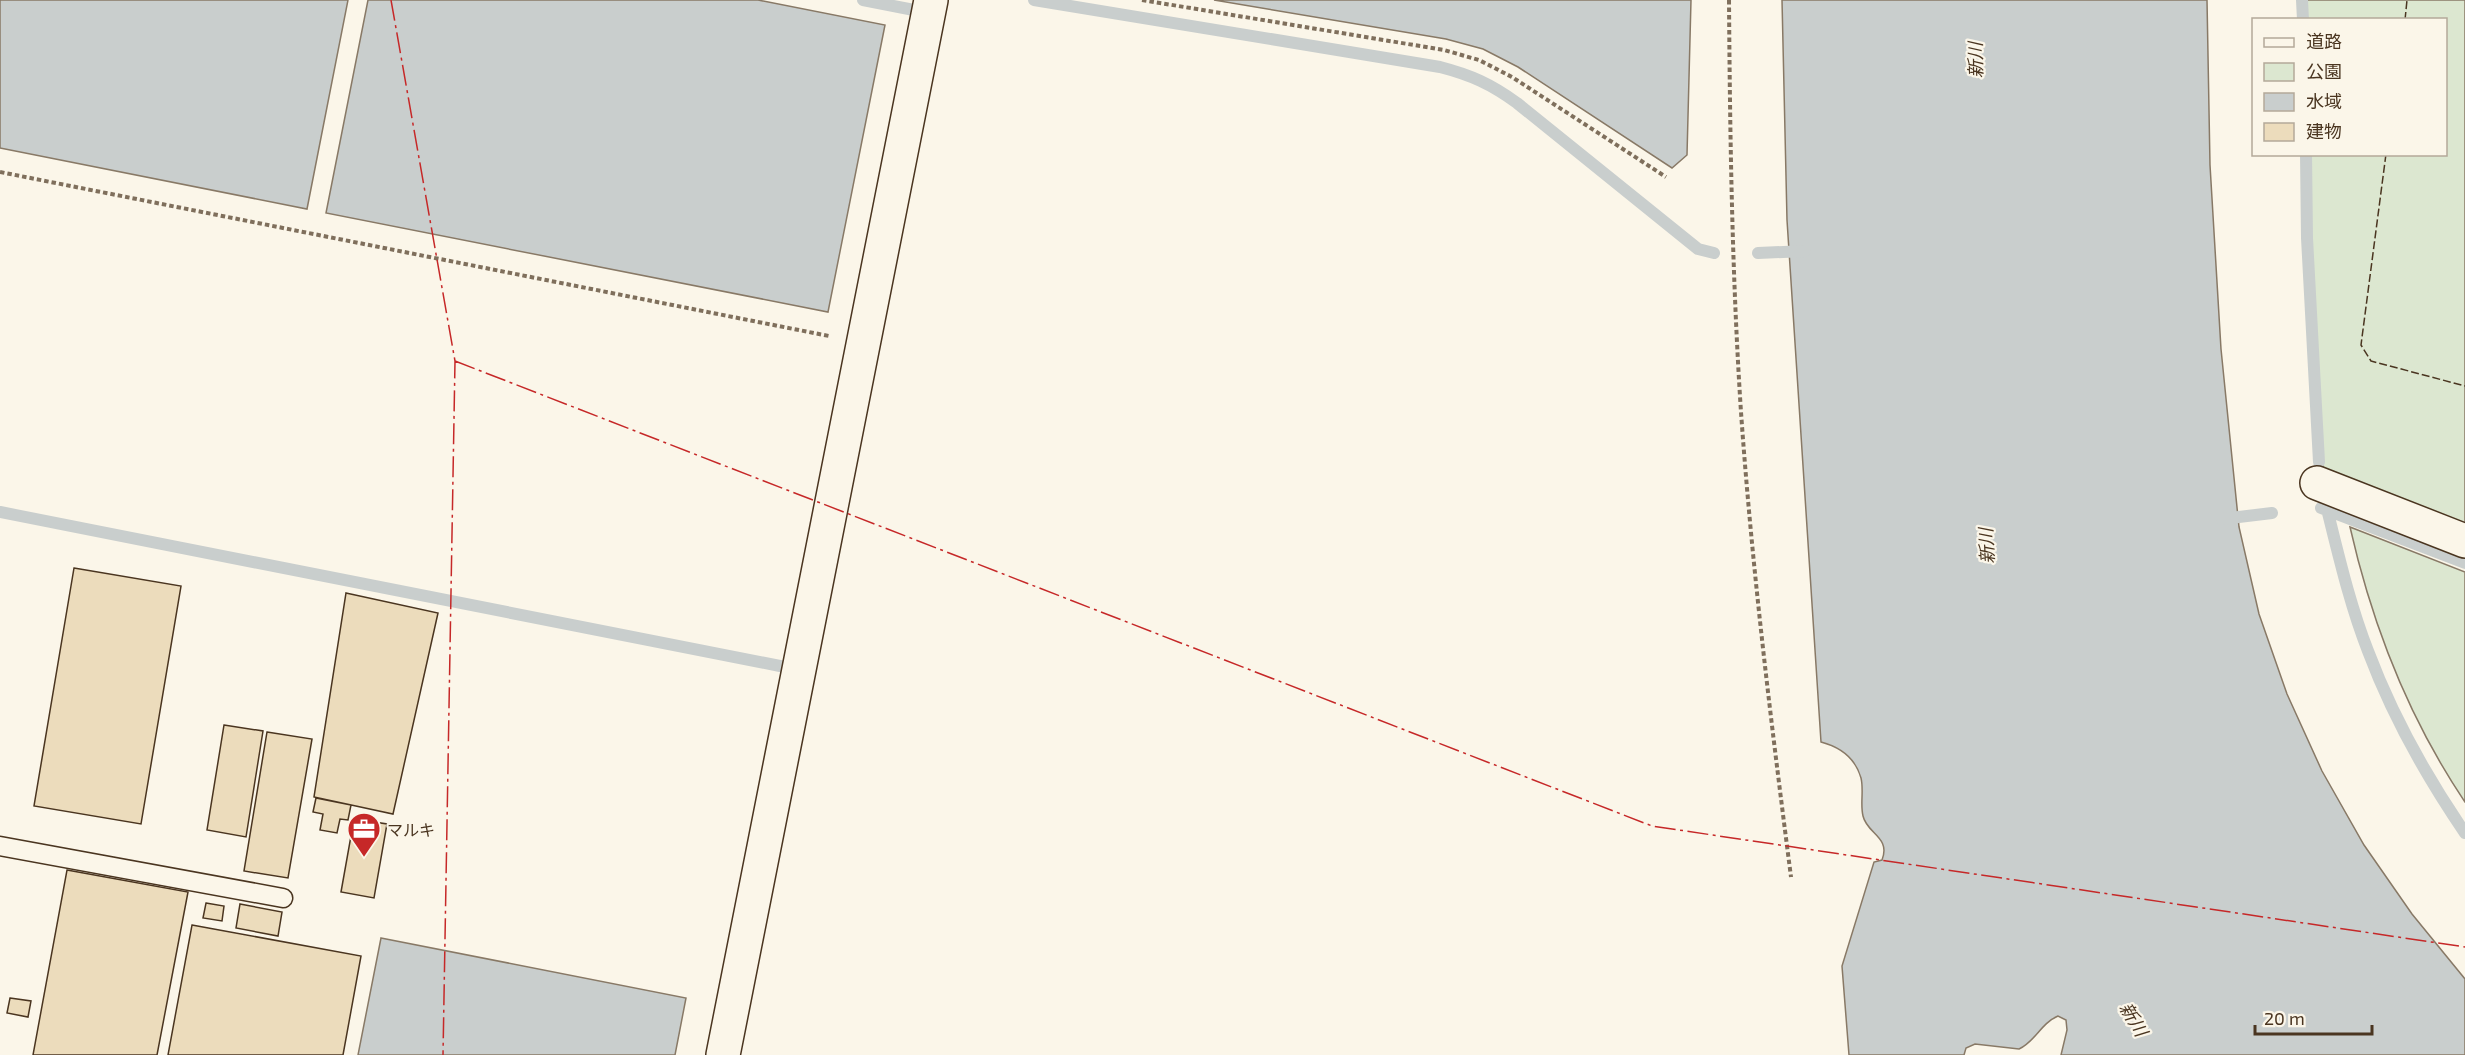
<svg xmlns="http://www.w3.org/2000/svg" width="2465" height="1055" font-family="'Exo 2','Noto Sans JP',sans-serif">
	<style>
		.green { fill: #dce7d0; stroke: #887966; stroke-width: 1.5 }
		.water { fill: #c9cecd; stroke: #887966; stroke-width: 1.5 }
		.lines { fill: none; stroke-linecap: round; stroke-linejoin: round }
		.stream { stroke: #c9cecd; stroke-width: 12 }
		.building { fill: #ecdcbc; stroke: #4a3520; stroke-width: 1.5 }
		.lane-casing { stroke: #4a3520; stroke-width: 21 }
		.street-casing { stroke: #4a3520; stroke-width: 36 }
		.path { stroke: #7f6f5c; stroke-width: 4; stroke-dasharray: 4.5 3; stroke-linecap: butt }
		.lane { stroke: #fbf6e9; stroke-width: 18 }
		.street { stroke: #fbf6e9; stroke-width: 33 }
		.fence { stroke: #4a3520; stroke-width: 1.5; stroke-dasharray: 8 3; stroke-linecap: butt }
		.power { stroke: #c62828; stroke-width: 1.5; stroke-dasharray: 21 4.5 3 4.5; stroke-linecap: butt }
		.labels { text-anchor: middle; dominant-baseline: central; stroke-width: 4.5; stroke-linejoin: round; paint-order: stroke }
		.poi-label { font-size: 16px; fill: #4a3520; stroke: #fbf6e9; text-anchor: start }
		.water-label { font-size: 18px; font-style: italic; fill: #4a3520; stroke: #fbf6e9 }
	</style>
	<rect width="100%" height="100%" fill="#fbf6e9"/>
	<!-- green -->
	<path class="green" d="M2305,0H2465V526L2323,470L2310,238L2308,155L2446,154V20L2305,19Z
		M2350,527L2465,572V802C2409,719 2372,624 2350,527Z"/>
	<!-- water -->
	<path class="water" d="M0,0H348L307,209L0,148Z
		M368,0H758L885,25L828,312L326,213Z
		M1214,0H1691L1687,155L1672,168L1518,67L1483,49L1446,39Z
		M1782,0H2207L2210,165L2221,349L2239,527L2259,614L2287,694L2322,771L2364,845L2412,914L2465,979V1055H2061L2067,1030L2066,1020L2058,1016C2041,1023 2035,1042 2019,1049L1975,1044L1966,1048L1964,1055H1849L1842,966L1874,862L1882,860C1891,837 1867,834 1863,816C1860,804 1864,790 1861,778C1855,757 1840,747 1821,742L1787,220Z
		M381,938L686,998L675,1055H358Z"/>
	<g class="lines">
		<!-- stream -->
		<path class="stream" d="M863,0L914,10
			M1034,0L1440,67C1471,75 1491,84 1517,103L1698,249L1714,253
			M2302,0L2303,20
			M2306,154L2307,238L2319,462
			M1758,253L1805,251
			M2321,508L2465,563
			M2327,509C2339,557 2350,605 2368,651C2392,715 2426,776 2465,833
			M0,512L785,667
			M2222,519L2272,513"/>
	</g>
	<!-- building -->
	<path class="building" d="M74,568L181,586L141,824L34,806Z
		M346,593L438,613L393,814L314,797Z
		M224,725L263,731L246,837L207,830Z
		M267,732L312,739L288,878L244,871Z
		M316,798L351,805L348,820L340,819L337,833L320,830L323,814L313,812Z
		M354,819L387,824L374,898L341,892Z
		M67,870L188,892L157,1055H33Z
		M206,903L224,906L222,921L203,918Z
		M240,904L282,912L278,936L236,928Z
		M192,925L361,956L343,1055H168Z
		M10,998L31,1001L28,1017L7,1013Z"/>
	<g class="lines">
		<!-- lane casing -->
		<g class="lane-casing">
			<path id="lane" d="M0,846L283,898"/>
		</g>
		<!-- street casing -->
		<g class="street-casing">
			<path id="street" d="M2317,483L2465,541
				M723,1055L931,0"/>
		</g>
		<!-- path -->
		<path class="path" d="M1142,0L1444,50L1479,60L1512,77L1666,177
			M1729,0C1730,138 1732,275 1741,412C1752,568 1771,722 1791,877
			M0,172L829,336"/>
		<!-- lane -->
		<use href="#lane" class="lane"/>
		<!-- street -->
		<use href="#street" class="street"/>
		<!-- fence -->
		<path class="fence" d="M2405,20L2407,0
			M2386,154L2361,345L2371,361L2465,386"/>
		<!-- power -->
		<path class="power" d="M391,0L455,361L443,1055
			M455,361L1652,826L2465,947"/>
	</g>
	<!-- icons -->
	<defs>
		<g id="office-pin" transform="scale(1.725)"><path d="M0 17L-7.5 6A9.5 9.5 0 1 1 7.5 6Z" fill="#c62828" stroke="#fbf6e9"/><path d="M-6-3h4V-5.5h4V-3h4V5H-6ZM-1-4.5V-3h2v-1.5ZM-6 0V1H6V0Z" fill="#fff"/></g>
	</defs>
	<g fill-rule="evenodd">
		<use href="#office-pin" x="364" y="829"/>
	</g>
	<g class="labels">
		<!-- poi labels -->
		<g class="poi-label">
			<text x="387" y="829">マルキ</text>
		</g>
		<!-- water labels -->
		<g class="water-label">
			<text transform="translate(1975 60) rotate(-91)">新川</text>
			<text transform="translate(1986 546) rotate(-93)">新川</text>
			<text transform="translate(2134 1019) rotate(59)">新川</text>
		</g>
	</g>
	<!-- legend -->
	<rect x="2252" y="18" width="195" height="138" fill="#fbf6e9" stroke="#b4a999" stroke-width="1.5"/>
	<rect x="2264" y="38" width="30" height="9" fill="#fbf6e9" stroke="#b4a999" stroke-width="1.5"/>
	<text x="2306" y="48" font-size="18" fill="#4a3520">道路</text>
	<rect x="2264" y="63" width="30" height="18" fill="#dce7d0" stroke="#b4a999" stroke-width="1.5"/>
	<text x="2306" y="78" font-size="18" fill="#4a3520">公園</text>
	<rect x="2264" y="93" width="30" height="18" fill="#c9cecd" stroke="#b4a999" stroke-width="1.5"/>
	<text x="2306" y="108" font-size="18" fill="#4a3520">水域</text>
	<rect x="2264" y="123" width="30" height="18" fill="#ecdcbc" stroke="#b4a999" stroke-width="1.5"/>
	<text x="2306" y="138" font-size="18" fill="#4a3520">建物</text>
	<!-- scale -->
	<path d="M2255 1025v9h117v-9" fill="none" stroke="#4a3520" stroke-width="3"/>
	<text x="2264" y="1025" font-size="18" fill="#4a3520" stroke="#fbf6e9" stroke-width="4.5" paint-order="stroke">20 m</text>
</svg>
